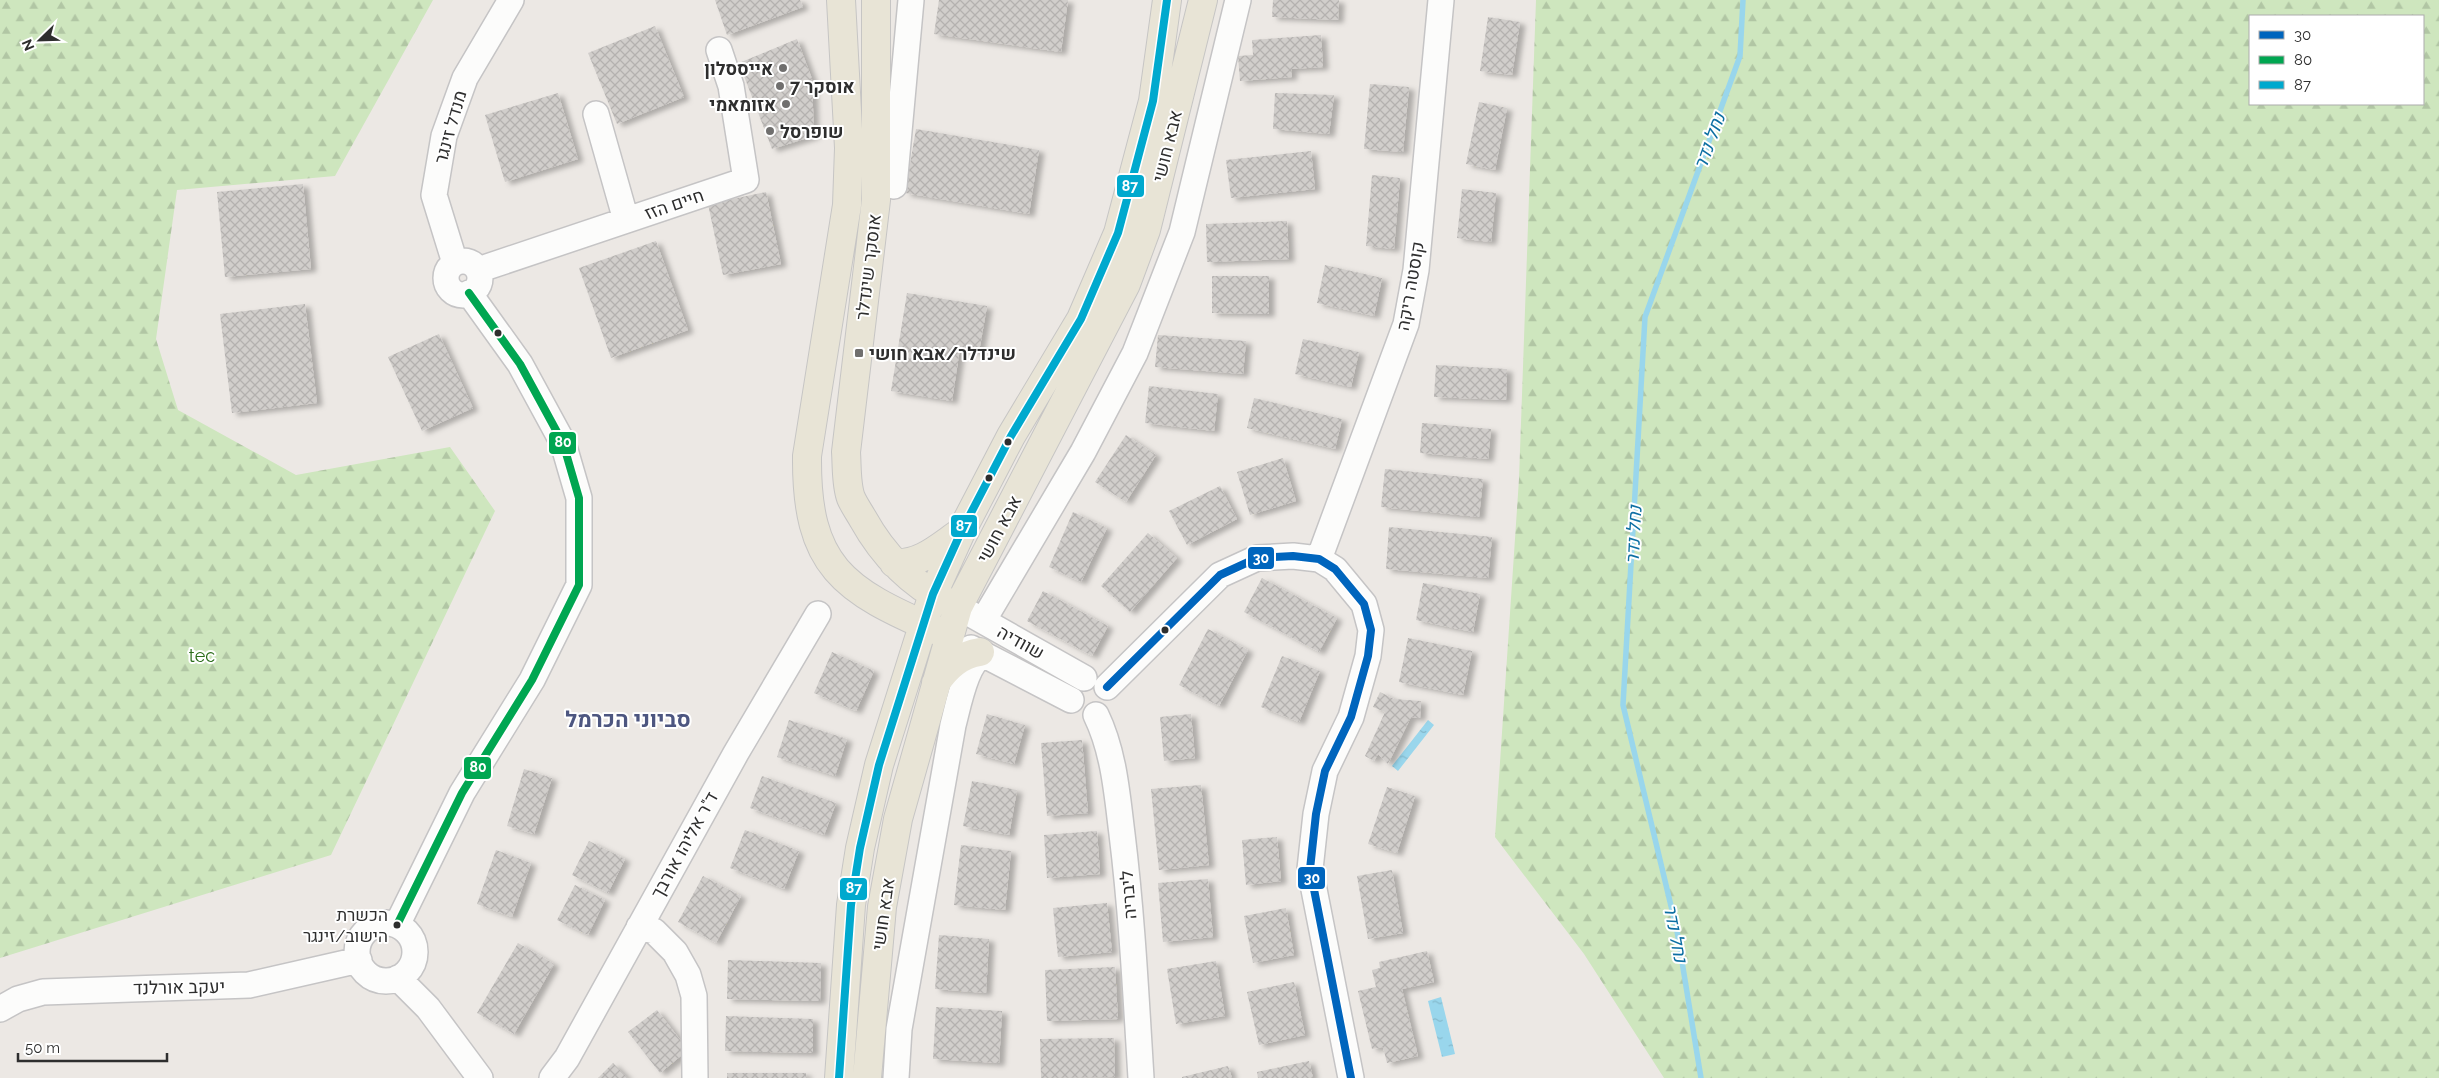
<svg xmlns="http://www.w3.org/2000/svg" width="2439" height="1078" font-family="Raleway,Heebo,sans-serif">
	<style>
		.forest { fill: url(#forest-firs); fill-rule: evenodd }
		.water { fill: url(#water-ripples) }
		.lines { fill: none; stroke-linecap: round; stroke-linejoin: round }
		.stream { stroke: #99d6ec; stroke-width: 5.5 }
		.building { fill: url(#building-cross-hatch); filter: url(#shadow) }
		.minor-casing { stroke: #c5c4c5; stroke-width: 28 }
		.major-casing { stroke: #c6c5c4; stroke-width: 30 }
		.minor { stroke: #fcfcfb; stroke-width: 25 }
		.major { stroke: #e8e4d6; stroke-width: 28 }
		.bus-1-casing { stroke: #fff; stroke-width: 11 }
		.bus-2-casing { stroke: #fff; stroke-width: 11 }
		.bus-3-casing { stroke: #fff; stroke-width: 11 }
		.bus-1 { stroke: #0065bd; stroke-width: 8 }
		.bus-2 { stroke: #00a651; stroke-width: 8 }
		.bus-3 { stroke: #00a9ce; stroke-width: 8 }
		.poi-dot { fill: #706f6e; stroke: #fff; stroke-width: 2 }
		.bus-dot { fill: #2e2e2e; stroke: #fff; stroke-width: 2 }
		.labels { text-anchor: middle; dominant-baseline: central; stroke-width: 4; stroke-linejoin: round; paint-order: stroke }
		.bus-label { font-size: 17px; fill: #2e2e2e; stroke: #fff; text-anchor: end }
		.poi-label { font-size: 18px; font-weight: bold; fill: #2e2e2e; stroke: #fff; text-anchor: start }
		.street-label { font-size: 18px; fill: #2e2e2e; stroke: #fff }
		.park-label { font-size: 18px; fill: #2c6e1b; stroke: #fff }
		.water-label { font-size: 19px; font-style: italic; fill: #0d6fa3; stroke: #fff }
		.district-label { font-size: 22px; font-weight: bold; fill: #4d5680; stroke: #fff }
		.line-badge { stroke: #fff; stroke-width: 2 }
		.badge-label { font-size: 14px; text-anchor: middle; font-weight: bold; fill: #fff }
	</style>
	<defs>
		<pattern id="forest-firs" width="22" height="20" patternUnits="userSpaceOnUse" patternTransform="scale(1.25)"><rect width="22" height="20" fill="#cee6be"/><path d="M5 1l3.5 6h-7zM16 11l3.5 6h-7z" fill="#b1c6a4"/></pattern>
		<pattern id="water-ripples" width="26" height="14" patternUnits="userSpaceOnUse" patternTransform="scale(1.25)"><rect width="26" height="14" fill="#99d6ec"/><path d="M2 4q2-2 4 0t4 0M15 11q2-2 4 0t4 0" fill="none" stroke="#84b8cb"/></pattern>
		<pattern id="building-cross-hatch" width="8" height="8" patternUnits="userSpaceOnUse" patternTransform="scale(1.25)"><rect width="8" height="8" fill="#d1cecb"/><path d="M0 0l8 8M0 8l8-8" fill="none" stroke="#b4b1af"/></pattern>
		<filter id="shadow"><feDropShadow dx="5.5" dy="3" stdDeviation="2.5" flood-color="#0004"/></filter>
	</defs>
	<rect width="100%" height="100%" fill="#ece8e4"/>
	<!-- forest -->
	<path class="forest" d="M0,0H433L335,176L177,190L156,339L178,410L296,475L450,447L495,511L331,855L0,958Z
		M1536,0H2439V1078H1664L1584,954L1495,837L1519,479ZM2423,16V104H2250V16Z"/>
	<!-- water -->
	<path class="water" d="M1428,720L1434,725L1398,771L1392,766Z
		M1441,997L1455,1054L1442,1057L1428,1001Z"/>
	<g class="lines">
		<!-- stream -->
		<path class="stream" d="M1701,1078L1677,931L1623,705L1645,317L1740,56L1743,0"/>
	</g>
	<!-- building -->
	<path class="building" d="M715,0H800L803,7L727,35Z
		M939,0H1068L1061,52L934,34Z
		M1273,0H1339L1338,20L1272,17Z
		M1488,17L1520,22L1512,75L1480,71Z
		M655,26L684,97L617,124L588,53Z
		M1321,35L1323,67L1291,69L1292,77L1240,81L1238,56L1253,55L1252,40Z
		M797,39L812,79L814,136L772,149L739,63Z
		M1370,84L1409,87L1403,152L1364,149Z
		M558,93L578,159L505,182L485,115Z
		M1275,93L1334,95L1329,134L1273,129Z
		M1479,102L1507,108L1495,170L1466,164Z
		M916,129L1039,150L1029,214L905,193Z
		M1311,151L1315,189L1231,198L1226,160Z
		M1372,175L1400,178L1394,249L1366,246Z
		M303,184L311,269L225,277L217,192Z
		M1462,189L1496,193L1491,242L1457,238Z
		M766,192L781,264L723,275L708,204Z
		M1287,221L1289,259L1207,262L1206,224Z
		M656,241L688,330L611,358L579,268Z
		M1325,265L1382,278L1374,316L1317,303Z
		M1212,276H1269V314L1212,313Z
		M907,293L987,306L979,352L960,348L952,401L891,391Z
		M305,304L317,403L232,413L220,314Z
		M439,334L473,408L422,431L388,357Z
		M1158,335L1246,341L1243,374L1155,367Z
		M1303,339L1359,352L1351,387L1295,374Z
		M1436,365L1507,369L1506,400L1434,397Z
		M1149,386L1218,394L1214,431L1145,423Z
		M1254,398L1342,419L1335,449L1247,428Z
		M1422,423L1491,429L1488,459L1420,453Z
		M1126,435L1156,455L1126,502L1095,482Z
		M1283,458L1296,501L1250,515L1237,472Z
		M1385,469L1483,479L1479,517L1381,507Z
		M1220,486L1237,519L1187,545L1169,511Z
		M1073,512L1107,528L1081,582L1049,567Z
		M1389,527L1492,537L1488,578L1386,569Z
		M1148,533L1177,558L1130,612L1101,586Z
		M1262,578L1337,618L1319,652L1244,612Z
		M1423,583L1480,594L1473,632L1416,620Z
		M1043,591L1108,626L1092,656L1027,621Z
		M1208,629L1248,650L1219,706L1179,685Z
		M1408,638L1472,651L1463,695L1399,682Z
		M832,652L874,671L856,711L814,693Z
		M1282,656L1320,671L1299,722L1261,707Z
		M1380,692L1394,699L1421,701L1420,718L1411,717L1388,764L1378,754L1374,761L1365,756L1385,712L1373,707Z
		M987,714L1025,725L1014,764L976,754Z
		M1191,714L1195,758L1164,761L1160,717Z
		M789,720L847,739L835,776L777,757Z
		M1082,740L1088,813L1047,816L1041,743Z
		M524,769L552,778L534,834L507,826Z
		M762,776L836,803L824,835L750,808Z
		M972,781L1017,790L1009,835L963,826Z
		M1201,785L1209,865L1159,870L1151,789Z
		M1387,787L1415,796L1397,853L1368,844Z
		M745,830L799,851L784,889L730,868Z
		M1097,831L1100,874L1047,878L1044,835Z
		M1277,837L1281,881L1246,885L1242,840Z
		M589,841L625,859L608,893L572,875Z
		M961,845L1011,851L1005,910L954,905Z
		M496,850L531,863L512,917L477,904Z
		M1392,870L1403,933L1368,939L1357,876Z
		M703,876L741,896L716,943L678,922Z
		M1208,879L1213,937L1163,942L1158,883Z
		M575,885L605,900L588,935L557,920Z
		M1107,903L1112,952L1058,957L1053,908Z
		M1286,908L1294,955L1253,963L1244,916Z
		M939,935L989,939L986,993L935,989Z
		M518,943L554,964L514,1034L477,1013Z
		M1427,951L1434,982L1402,989L1418,1056L1387,1063L1383,1047L1372,1049L1358,991L1376,987L1372,970L1380,968L1379,962Z
		M728,960L821,963L820,1001L727,999Z
		M1216,961L1225,1016L1176,1024L1167,969Z
		M1115,967L1118,1019L1047,1021L1045,970Z
		M1294,982L1305,1035L1259,1045L1247,992Z
		M936,1007L1002,1011L999,1063L933,1059Z
		M657,1010L688,1050L660,1073L628,1032Z
		M726,1016L813,1019V1053L725,1051Z
		M1114,1038L1115,1077L1041,1078L1040,1039Z
		M1309,1061L1313,1078H1258L1257,1072Z
		M613,1063L628,1078H598Z
		M1228,1066L1232,1078H1182V1077Z
		M727,1073H806V1078H727Z"/>
	<g class="lines">
		<!-- minor casing -->
		<g class="minor-casing">
			<path id="minor" d="M596,114L626,220
				M894,186L911,0
				M446 278a17 17 0 1 1 34 0a17 17 0 1 1-34 0Z
				M455,263L434,195L444,136L465,78L511,0
				M478,270L746,180L731,86L719,50
				M1319,559L1406,324L1416,270L1441,0
				M969,613L1084,678
				M983,621L1083,452L1135,353L1182,232L1238,0
				M971,648L1071,700
				M1107,687L1220,575L1257,558L1293,556L1319,559L1335,569L1364,604L1371,630L1368,656L1351,717L1325,771L1316,814L1310,869L1351,1078
				M1096,715C1114,752 1117,794 1122,834C1132,915 1136,997 1141,1078
				M357 952a29 29 0 1 1 58 0a29 29 0 1 1-58 0Z
				M397,925L462,793L532,680L579,585V498L563,443L520,364L469,293
				M639,927L654,931L675,952L688,975L694,996L695,1078
				M398,978L428,1008L480,1078
				M0,1009L18,999L43,992L249,985L359,960
				M552,1078L567,1058L736,753L818,614
				M896,1078L899,1029L953,725C958,707 966,660 985,655"/>
		</g>
		<!-- major casing -->
		<g class="major-casing">
			<path id="major" d="M841,0L849,148L847,205L807,456C806,567 843,590 938,631
				M876,0V200L846,452C847,466 846,485 851,498C854,505 859,512 863,519C883,555 910,583 947,602
				M894,563C921,565 940,546 961,532
				M936,683C947,667 960,655 980,652
				M839,1078L851,905L860,848L879,765L933,594L961,532L1011,436L1081,319L1118,233L1153,101L1167,0
				M867,1078L882,907L898,819L958,607L1126,284L1146,230L1203,0"/>
		</g>
		<!-- minor -->
		<use href="#minor" class="minor"/>
		<!-- major -->
		<use href="#major" class="major"/>
		<!-- bus-1 casing -->
		<g class="bus-1-casing">
			<path id="bus-1" d="M1107,687L1220,575L1257,558L1293,556L1319,559L1335,569L1364,604L1371,630L1368,656L1351,717L1325,771L1316,814L1310,869L1351,1078"/>
		</g>
		<!-- bus-2 casing -->
		<g class="bus-2-casing">
			<path id="bus-2" d="M397,925L462,793L532,680L579,585V498L563,443L520,364L469,293"/>
		</g>
		<!-- bus-3 casing -->
		<g class="bus-3-casing">
			<path id="bus-3" d="M839,1078L851,905L860,848L879,765L933,594L961,532L1011,436L1081,319L1118,233L1153,101L1167,0"/>
		</g>
		<!-- bus-1 -->
		<use href="#bus-1" class="bus-1"/>
		<!-- bus-2 -->
		<use href="#bus-2" class="bus-2"/>
		<!-- bus-3 -->
		<use href="#bus-3" class="bus-3"/>
	</g>
	<!-- markers -->
	<g class="poi-dot">
		<circle cx="783" cy="68" r="5"/>
		<circle cx="780" cy="86" r="5"/>
		<circle cx="786" cy="104" r="5"/>
		<circle cx="770" cy="131" r="5"/>
		<rect x="854" y="348" width="10" height="10" rx="2.5"/>
	</g>
	<g class="bus-dot">
		<circle cx="498" cy="333" r="4.5"/>
		<circle cx="1008" cy="442" r="4.5"/>
		<circle cx="989" cy="478" r="4.5"/>
		<circle cx="1165" cy="630" r="4.5"/>
		<circle cx="397" cy="925" r="4.5"/>
	</g>
	<g class="labels">
		<!-- bus labels -->
		<g class="bus-label">
			<text x="388" y="915">הכשרת<tspan x="388" dy="21">הישוב/זינגר</tspan></text>
		</g>
		<!-- poi labels -->
		<g class="poi-label">
			<text x="773" y="68" text-anchor="end">אייססלון</text>
			<text x="790" y="86">אוסקר 7</text>
			<text x="776" y="104" text-anchor="end">אזומאמי</text>
			<text x="780" y="131">שופרסל</text>
			<text x="869" y="353">שינדלר/אבא חושי</text>
		</g>
		<!-- street labels -->
		<g class="street-label">
			<text transform="translate(450 127) rotate(-74)">מנדל זינגר</text>
			<text transform="translate(1167 146) rotate(-76)">אבא חושי</text>
			<text transform="translate(674 204) rotate(-19)">חיים הזז</text>
			<text transform="translate(868 267) rotate(-83)">אוסקר שינדלר</text>
			<text transform="translate(1410 286) rotate(-80)">קוסטה ריקה</text>
			<text transform="translate(999 529) rotate(-62)">אבא חושי</text>
			<text transform="translate(1021 642) rotate(29)">שוודיה</text>
			<text transform="translate(684 845) rotate(-61)">ד"ר אליהו אורבך</text>
			<text transform="translate(1128 895) rotate(-95)">ליבריה</text>
			<text transform="translate(883 914) rotate(-82)">אבא חושי</text>
			<text transform="translate(179 987) rotate(-1)">יעקב אורלנד</text>
		</g>
		<!-- park labels -->
		<g class="park-label">
			<text x="202" y="655">tec</text>
		</g>
		<!-- water labels -->
		<g class="water-label">
			<text transform="translate(1709 141) rotate(-70)">נחל נדר</text>
			<text transform="translate(1633 535) rotate(-87)">נחל נדר</text>
			<text transform="translate(1676 933) rotate(79)">נחל נדר</text>
		</g>
		<!-- district labels -->
		<g class="district-label">
			<text x="628" y="719">סביוני הכרמל</text>
		</g>
	</g>
	<g class="line-badge">
		<rect x="1116" y="174" width="29" height="24" rx="5" fill="#00a9ce"/>
		<rect x="548" y="431" width="29" height="24" rx="5" fill="#00a651"/>
		<rect x="950" y="514" width="28" height="24" rx="5" fill="#00a9ce"/>
		<rect x="1247" y="546" width="28" height="24" rx="5" fill="#0065bd"/>
		<rect x="463" y="756" width="29" height="24" rx="5" fill="#00a651"/>
		<rect x="1297" y="866" width="29" height="24" rx="5" fill="#0065bd"/>
		<rect x="839" y="877" width="29" height="24" rx="5" fill="#00a9ce"/>
	</g>
	<g class="badge-label">
		<text x="1130" y="191">87</text>
		<text x="563" y="447">80</text>
		<text x="964" y="531">87</text>
		<text x="1261" y="563">30</text>
		<text x="478" y="772">80</text>
		<text x="1312" y="883">30</text>
		<text x="854" y="893">87</text>
	</g>
	<!-- legend -->
	<rect x="2249" y="15" width="175" height="90" fill="#ffffff" stroke="#ababab"/>
	<rect x="2259" y="31" width="25" height="8" fill="#0065bd" stroke="#ababab"/>
	<text x="2294" y="40" font-size="15" fill="#2e2e2e">30</text>
	<rect x="2259" y="56" width="25" height="8" fill="#00a651" stroke="#ababab"/>
	<text x="2294" y="65" font-size="15" fill="#2e2e2e">80</text>
	<rect x="2259" y="81" width="25" height="8" fill="#00a9ce" stroke="#ababab"/>
	<text x="2294" y="90" font-size="15" fill="#2e2e2e">87</text>
	<!-- north arrow -->
	<g transform="translate(40 40) rotate(247)" stroke="#ffffff" stroke-width="4" paint-order="stroke">
	<path d="M0-4L9 19L0 12L-9 19Z" fill="#2e2e2e"/>
	<text y="-8" font-size="14" font-weight="bold" text-anchor="middle" fill="#2e2e2e">N</text>
	</g>
	<!-- scale -->
	<path d="M18 1053v8h149v-8" fill="none" stroke="#2e2e2e" stroke-width="2.5"/>
	<text x="25" y="1053" font-size="15" fill="#2e2e2e" stroke="#ffffff" stroke-width="4" paint-order="stroke">50 m</text>
</svg>
